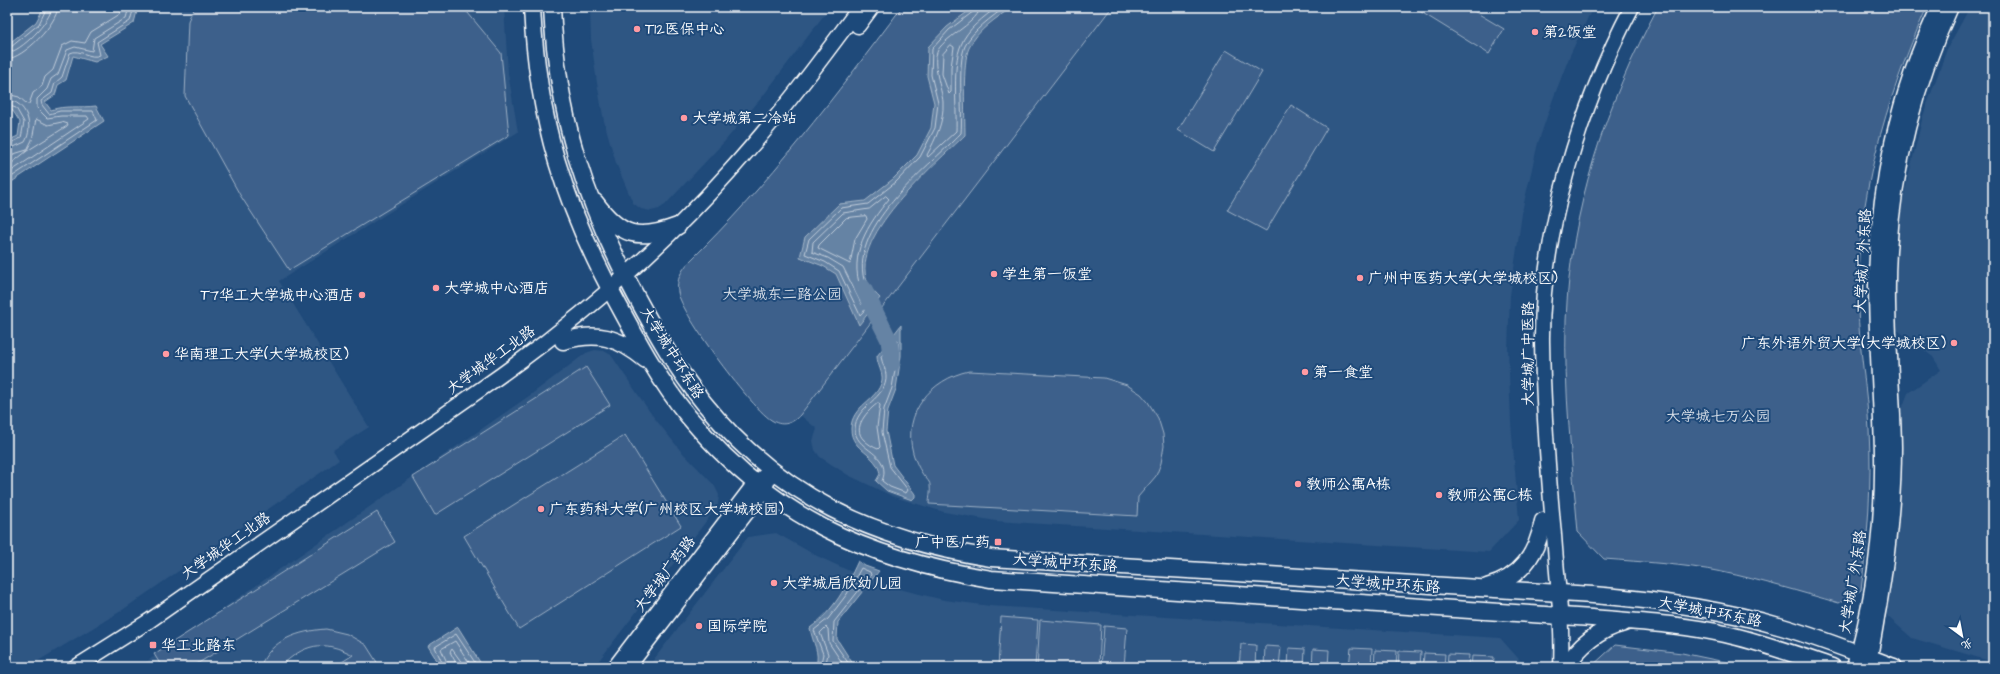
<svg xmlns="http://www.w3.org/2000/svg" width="2000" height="674" font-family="'Architects Daughter','LXGW WenKai TC',sans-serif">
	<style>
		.built { fill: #2e5683 }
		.green { fill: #3c618b; stroke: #9eb0c5 }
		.water { fill: #6583a4; stroke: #a3b5c8 }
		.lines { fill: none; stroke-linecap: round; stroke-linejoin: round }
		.shore { stroke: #c1cddb; stroke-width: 1 }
		.river { stroke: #6583a4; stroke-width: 17 }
		.secondary-casing { stroke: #fff; stroke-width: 17 }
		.primary-casing { stroke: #fff; stroke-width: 19 }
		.secondary { stroke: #1f4a7a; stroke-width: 14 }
		.primary { stroke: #1f4a7a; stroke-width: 16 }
		.poi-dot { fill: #ff9aa2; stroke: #1f4a7a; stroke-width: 1.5 }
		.labels { text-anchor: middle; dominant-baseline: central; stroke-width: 4; stroke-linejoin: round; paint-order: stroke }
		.poi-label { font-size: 15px; fill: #fff; stroke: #1f4a7a; text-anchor: start }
		.street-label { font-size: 15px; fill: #fff; stroke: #1f4a7a }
		.park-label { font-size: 15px; fill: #d8dfe8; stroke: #1f4a7a }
	</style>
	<rect width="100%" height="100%" fill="#1f4a7a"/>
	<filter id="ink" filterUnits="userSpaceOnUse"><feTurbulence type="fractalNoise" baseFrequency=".025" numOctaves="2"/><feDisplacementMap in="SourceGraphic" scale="8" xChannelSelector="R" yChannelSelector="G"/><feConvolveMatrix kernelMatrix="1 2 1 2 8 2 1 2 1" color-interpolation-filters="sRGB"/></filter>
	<g filter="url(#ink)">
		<!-- built -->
		<path class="built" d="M7,7H504L508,73L518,132L279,281L369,427L333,450L339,460L121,611L28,667H7Z
			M590,7H830L763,96L725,141L665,205L659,209L651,211L641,209L633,203L616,163L604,121L597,83L591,39Z
			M1112,7H1593L1570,55L1553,99L1538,143L1523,207L1510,296L1508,349L1511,422L1519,520L1489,552L996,521L944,512L894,497L848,475L820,457L815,450L813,441L817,429L800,415Z
			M1970,7H1993V662L1912,638L1887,616L1899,515L1902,409L1908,393L1941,370L1933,357L1896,329L1892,324L1896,248L1902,203L1923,116L1947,49Z
			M595,350L604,351L611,355L652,415L680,450L714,485L719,495L718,504L714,511L594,667H139L529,396L586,353Z
			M776,533L817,556L854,573L899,589L944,600L990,606L1500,638L1526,667H648L748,537Z"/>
		<!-- green -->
		<path class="green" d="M194,7H463L501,53L509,135L289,270L240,195L185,96L188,21Z
			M902,7H1112L800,415C793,423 783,427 773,421C753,411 681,314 678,292C676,280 681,271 689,262C769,184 835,96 902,7Z
			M1413,7H1467L1504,29L1489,54Z
			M1658,7H1927C1885,101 1855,203 1858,307C1859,348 1867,389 1869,430C1872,484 1868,536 1861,590L1839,603C1800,592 1761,580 1722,572C1683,564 1643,562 1604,559L1578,532C1572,462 1564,391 1566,321C1570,209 1606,104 1658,7Z
			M1226,50L1262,72L1214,152L1178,130Z
			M1291,105L1327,128L1266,231L1227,210Z
			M586,367L610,405L435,515L413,477Z
			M969,371L1104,378L1127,385L1141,394L1148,402L1158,418L1163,434L1164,446L1161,463L1156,476L1138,497L1137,516L929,504C929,498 931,491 930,485C930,481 924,477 922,473C918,467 915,460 913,453C902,413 931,379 969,371Z
			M625,435L681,526L519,629L464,536Z
			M377,512L395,542L192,667H162L154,654Z
			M1001,617L1038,620L1035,667H998Z
			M1040,620L1101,625L1099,667H1037Z
			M1104,626L1127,628L1124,667H1101Z
			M326,629L347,634L366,645L380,667H334L353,655C323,639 304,644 280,667H260C271,639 299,631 326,629Z
			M1241,644L1256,645L1255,667H1239Z
			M1615,645L1682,653L1749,667H1591Z
			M1265,646L1281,647L1279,667H1264Z
			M1289,648L1305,649L1304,667H1288Z
			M1351,648L1372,649L1371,667H1349Z
			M1313,649L1329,650L1328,667H1312Z
			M1375,650L1397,651L1396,667H1374Z
			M1399,651L1421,652L1420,667H1398Z
			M1424,653L1445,654L1444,667H1423Z
			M1448,654L1469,655L1468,667H1447Z
			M1472,656L1494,657L1493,667H1471Z"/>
		<!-- water -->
		<path class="water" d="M44,7H138L134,23L100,44L108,56L95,62L73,56L66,80L58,85L55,95L45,102L51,110C64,105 81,108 96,106L104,121L7,185V141L18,136L20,122L13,111L7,109V45L36,22Z
			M974,7H1012C997,18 977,30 969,48C962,62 965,116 965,135C937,163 842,241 870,287C873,291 877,295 880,298L859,325L836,274L823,266L800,257L805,237L839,204L865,201L893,179L917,155L931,128L934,103L927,76L928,47L947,27Z
			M901,325V356L896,389L888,410L886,431L893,465L915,494V497L912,500L887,491L876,481L880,474C877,453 851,451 851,429C851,405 878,401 882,380C883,372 877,365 877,356Z
			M858,561L865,566L879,571L838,622L837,639L855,667H816C820,650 813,645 810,628C835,609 845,589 858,561Z
			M458,627L483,667H441L428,646Z"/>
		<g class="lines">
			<!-- shore -->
			<path class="shore" d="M975,7L974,11L949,30L932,49L931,75L938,103L935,128L920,157L896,182L868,204L841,208L809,239L805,254L825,262L839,271L860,315L875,299C872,294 868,291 866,286C844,229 927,169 961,133C963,112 957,64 965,46C973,30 991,18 1005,7
				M980,7C980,21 946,36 938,50C931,63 942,89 943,102C944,122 936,138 927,155L928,157L956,131C957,108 952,65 961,45C967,29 984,17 997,7
				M951,45L954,47L951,67V92L949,94L942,74L943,54Z
				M7,48L11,47L39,24L47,7
				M7,53C21,52 51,21 52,7
				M7,59C24,58 57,24 58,7
				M7,94L19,97L27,104H29L33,93L42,86L45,77L53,70L62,46L72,41L85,43L91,32L120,14L123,7
				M7,100C27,101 34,127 25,142L7,150
				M7,105L16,108L24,122L21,138L7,145
				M7,156L27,150L32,140L36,119L48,125L62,122L68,124L67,126L27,151L7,167
				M7,174L89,119L87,116H61L47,118L37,108V99L47,89L51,79L58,74L67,50L75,47L92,51L94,38L126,18L129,7
				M7,180L97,120L93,111H60L49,114L42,105L41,101L52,93L55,83L62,77L70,53C80,48 90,60 100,55L97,42L130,21L134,7
				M886,196L889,199C868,224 848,255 861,289C863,292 866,295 868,299L862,305L843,267L828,258L812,252L813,242L843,213L869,209Z
				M866,216L867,219L855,239L850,264L818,248L819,245L846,218Z
				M894,340L898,341V352L892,388L884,409L882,432L890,467L908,490L906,493L890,487L882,481C883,478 884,476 884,472C884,451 855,449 855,429C855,405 888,399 886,375C886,369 882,363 881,357Z
				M878,403L880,405L877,427L880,447L878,449C873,447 868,444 864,440C851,428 868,410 878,403Z
				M444,667L435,647L456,634L478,667
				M449,667L441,649L455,641L472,667
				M455,667V661L450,652L452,649L465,667
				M820,667L823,654L814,630L828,619L847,594L861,568L870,572L871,575L834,622L833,641L851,667
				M825,667L828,654L820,633L826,627L828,629L829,643L845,667"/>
			<!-- river -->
			<path class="river" d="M863,288L889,340L892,363"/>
			<!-- secondary casing -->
			<g class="secondary-casing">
				<path id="secondary" d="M858,26L872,7
					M76,667L149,621L484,387C573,325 656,254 729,172C776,120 818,64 860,7
					M615,667L755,483L772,470
					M628,667L764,490L768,480
					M1561,667C1563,623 1557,579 1554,535C1548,471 1543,406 1542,342C1541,231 1581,104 1632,7
					M1854,667C1874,599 1883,524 1882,454C1881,397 1876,341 1876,285C1877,191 1897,92 1939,7
					M1867,667C1873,648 1875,627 1879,607C1888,554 1894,501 1894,447C1893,381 1885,316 1889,251C1894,167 1916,83 1951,7"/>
			</g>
			<!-- primary casing -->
			<g class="primary-casing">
				<path id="primary" d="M532,7C537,119 564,206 618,304C639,343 660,382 688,416C771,516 865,559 991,579L1592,618C1636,622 1681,624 1725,634C1761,642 1797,655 1832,667
					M552,7C557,116 584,200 636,296C656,333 677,370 704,403C780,497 874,540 991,558L1593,595C1657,600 1721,609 1782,627C1820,638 1857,653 1894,667
					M595,202C621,237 638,241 678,226
					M563,341C598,331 618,337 646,360
					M1487,587C1521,578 1537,554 1543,521
					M1566,667C1578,646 1600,629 1624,623"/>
			</g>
			<!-- secondary -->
			<use href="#secondary" class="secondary"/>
			<!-- primary -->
			<use href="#primary" class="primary"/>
		</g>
	</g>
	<!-- markers -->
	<g class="poi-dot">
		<circle cx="637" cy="29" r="4"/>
		<circle cx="1535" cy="32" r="4"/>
		<circle cx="684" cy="118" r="4"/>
		<circle cx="994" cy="274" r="4"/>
		<circle cx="1360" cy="278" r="4"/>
		<circle cx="436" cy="288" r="4"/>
		<circle cx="362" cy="295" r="4"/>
		<circle cx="1954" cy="343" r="4"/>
		<circle cx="166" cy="354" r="4"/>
		<circle cx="1305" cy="372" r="4"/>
		<circle cx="1298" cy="484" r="4"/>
		<circle cx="1439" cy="495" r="4"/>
		<circle cx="541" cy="509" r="4"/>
		<rect x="994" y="538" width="8" height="8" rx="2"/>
		<circle cx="774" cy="583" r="4"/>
		<circle cx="699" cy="626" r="4"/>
		<rect x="149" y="641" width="8" height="8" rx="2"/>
	</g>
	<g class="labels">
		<!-- poi labels -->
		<g class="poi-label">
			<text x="645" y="29">T12医保中心</text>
			<text x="1543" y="32">第2饭堂</text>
			<text x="692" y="118">大学城第二冷站</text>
			<text x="1002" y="274">学生第一饭堂</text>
			<text x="1368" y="278">广州中医药大学(大学城校区)</text>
			<text x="444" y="288">大学城中心酒店</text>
			<text x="354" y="295" text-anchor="end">T7华工大学城中心酒店</text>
			<text x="1946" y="343" text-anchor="end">广东外语外贸大学(大学城校区)</text>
			<text x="174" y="354">华南理工大学(大学城校区)</text>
			<text x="1313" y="372">第一食堂</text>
			<text x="1306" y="484">教师公寓A栋</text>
			<text x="1447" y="495">教师公寓C栋</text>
			<text x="549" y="509">广东药科大学(广州校区大学城校园)</text>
			<text x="990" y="542" text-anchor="end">广中医广药</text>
			<text x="782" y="583">大学城启欣幼儿园</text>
			<text x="707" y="626">国际学院</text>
			<text x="161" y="645">华工北路东</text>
		</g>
		<!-- street labels -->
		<g class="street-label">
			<text transform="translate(1863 261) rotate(-87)">大学城广外东路</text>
			<text transform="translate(672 353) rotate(58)">大学城中环东路</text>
			<text transform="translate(1528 354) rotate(-90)">大学城广中医路</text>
			<text transform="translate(491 360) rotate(-36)">大学城华工北路</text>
			<text transform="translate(226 546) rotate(-35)">大学城华工北路</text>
			<text transform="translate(1065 563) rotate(4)">大学城中环东路</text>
			<text transform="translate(665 574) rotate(-53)">大学城广药路</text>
			<text transform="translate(1853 582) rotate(-81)">大学城广外东路</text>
			<text transform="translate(1388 584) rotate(4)">大学城中环东路</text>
			<text transform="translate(1710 612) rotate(11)">大学城中环东路</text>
		</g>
		<!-- park labels -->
		<g class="park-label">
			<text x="782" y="294">大学城东二路公园</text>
			<text x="1718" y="416">大学城七万公园</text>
		</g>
	</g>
	<!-- margin -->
	<rect width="2000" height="674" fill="none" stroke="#1f4a7a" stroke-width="24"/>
	<rect x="12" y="12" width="1976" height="650" fill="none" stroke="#fff" stroke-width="1.5" filter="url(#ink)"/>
	<!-- north arrow -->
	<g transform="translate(1962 636) rotate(148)" stroke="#1f4a7a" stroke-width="3" paint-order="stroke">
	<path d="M0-3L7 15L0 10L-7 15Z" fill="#ffffff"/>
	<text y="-6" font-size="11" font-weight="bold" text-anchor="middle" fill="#ffffff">北</text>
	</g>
</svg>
